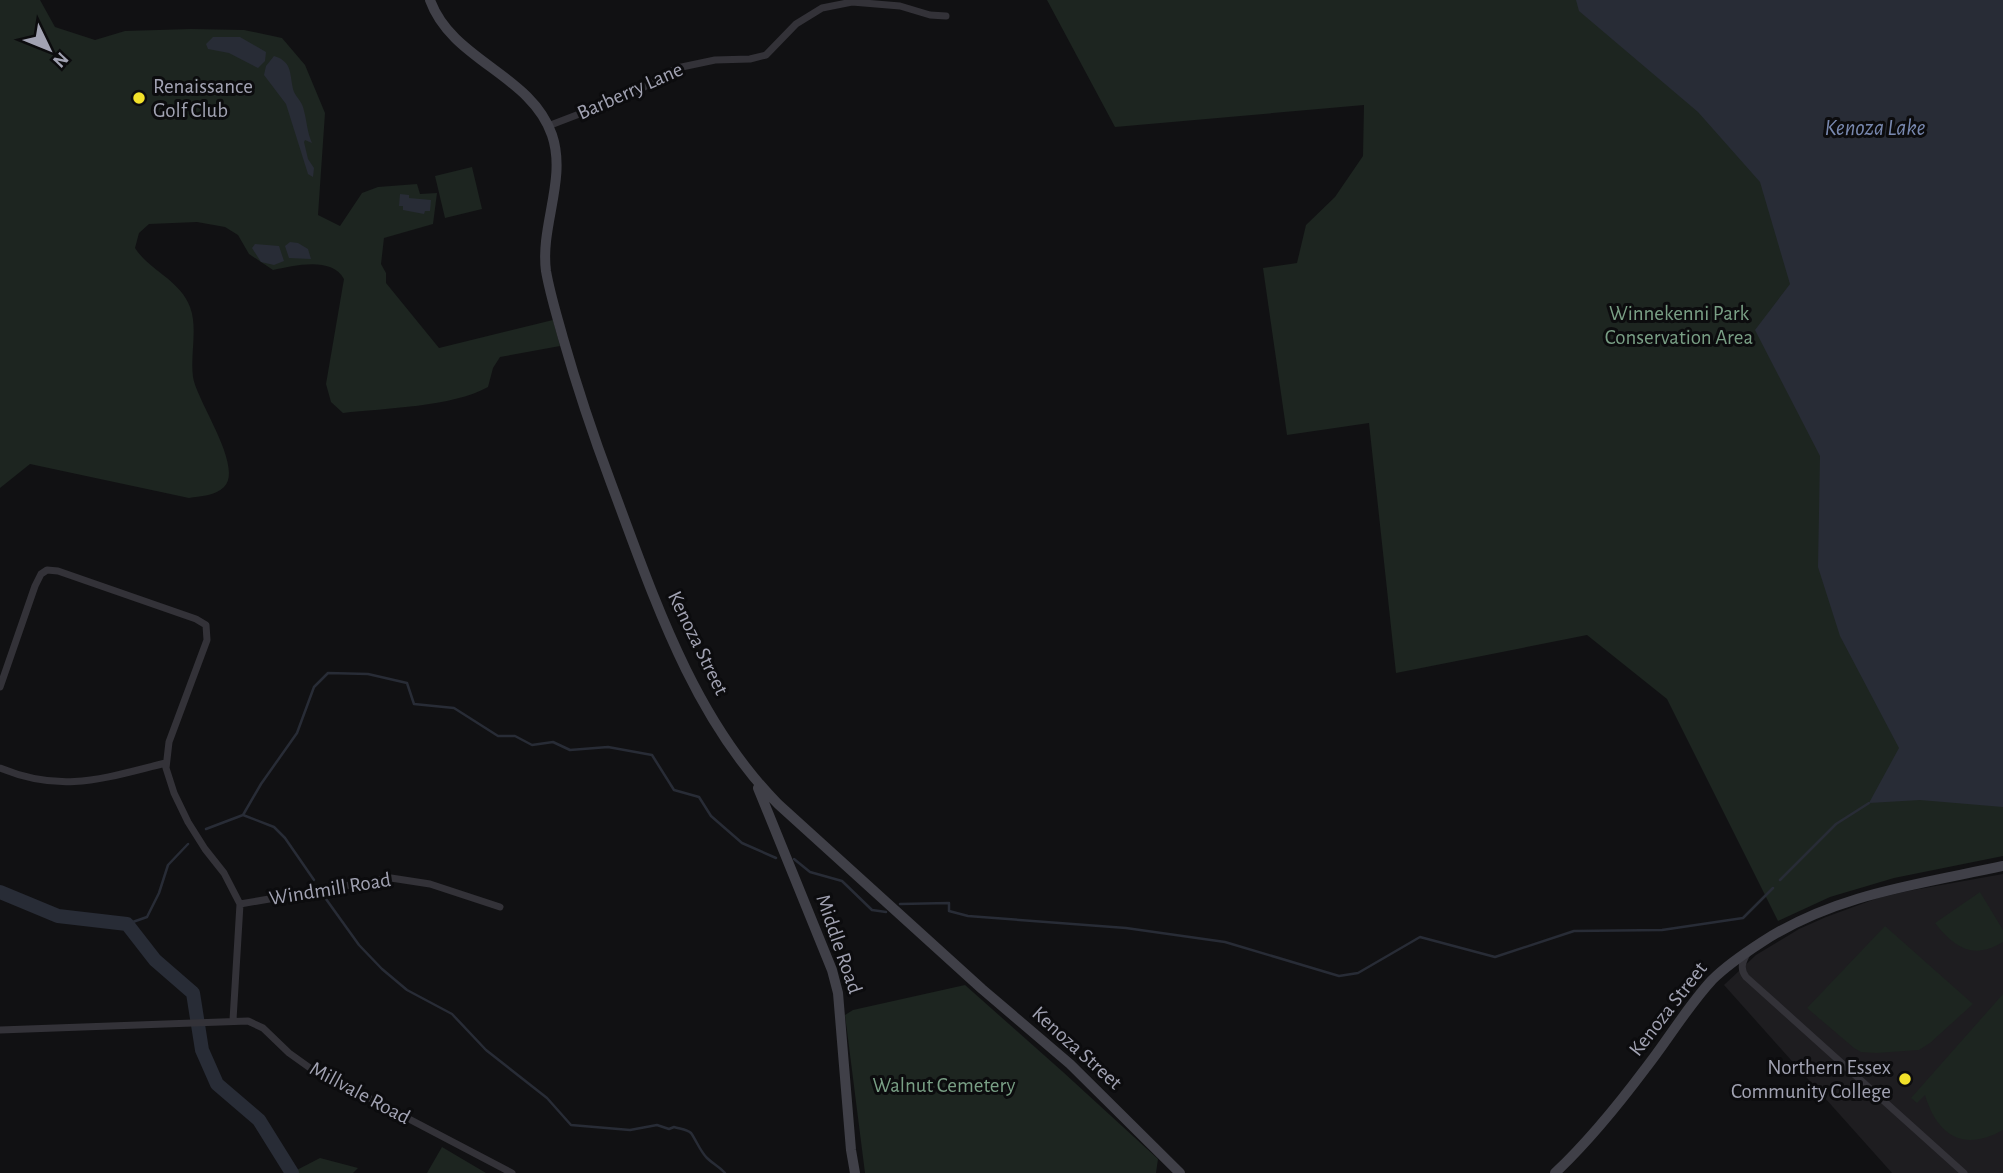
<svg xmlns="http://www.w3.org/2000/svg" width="2003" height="1173" font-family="'Alegreya Sans',sans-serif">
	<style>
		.built { fill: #1e1d20 }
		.green { fill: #1d2520 }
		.water { fill: #282c36 }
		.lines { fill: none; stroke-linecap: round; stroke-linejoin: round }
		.stream { stroke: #282c36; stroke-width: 2.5 }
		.river { stroke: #282c36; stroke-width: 14 }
		.street { stroke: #333238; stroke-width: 7 }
		.secondary { stroke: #404048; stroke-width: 10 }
		.poi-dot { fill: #f2e12a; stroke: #0c0c0e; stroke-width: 2.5 }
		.labels { text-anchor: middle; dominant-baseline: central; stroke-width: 6; stroke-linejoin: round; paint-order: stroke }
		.poi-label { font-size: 21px; fill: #a2a3b3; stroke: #0c0c0e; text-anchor: start }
		.street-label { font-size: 21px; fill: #a2a3b3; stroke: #0c0c0e }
		.park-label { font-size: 21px; fill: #799f85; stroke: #0c0c0e }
		.water-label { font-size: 23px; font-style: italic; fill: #7888af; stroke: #0c0c0e }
	</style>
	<rect width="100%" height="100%" fill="#111113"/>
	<!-- built -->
	<path class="built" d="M2003,874V1173H1892L1724,985L1756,955L1799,929L1826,917L1878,898L1908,891Z"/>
	<!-- green -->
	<path class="green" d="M0,0H40L55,27L95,40L125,31L191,29L244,30L282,38L305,65L325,113L318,215L340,226L362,193L378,187L417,184L420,194L437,193L433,224L384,238L381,264L386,273V283L439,348L553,320L560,346L500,357L493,368L488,387C452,407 385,408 343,413L331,402L326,384L344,279C331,256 294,266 273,270L249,254L238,235L225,227L197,222L149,224L139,233L135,248C150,271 180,280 190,307C198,328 190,354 193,377C197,402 244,467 224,487C215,496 200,496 189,498L30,464L0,488Z
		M1047,0H2003V856L1894,878L1830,897L1778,921L1667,699L1587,635L1396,673L1369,423L1287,435L1263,268L1297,263L1306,225L1335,197L1363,156L1364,105L1115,127Z
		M472,167L482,209L445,218L435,176Z
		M1980,892L2003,930V942C1974,960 1954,948 1935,923Z
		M1885,926L1973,1004L1930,1043L1919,1050L1876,1053L1861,1052L1854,1048L1807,1008Z
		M965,985L1063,1072L1158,1159L1156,1173H865L845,1015L853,1010Z
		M2003,994V1130C1964,1152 1937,1136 1925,1095L1917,1103L1911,1098Z
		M442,1147L486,1173H427Z
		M320,1158L358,1168L353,1173H291Z"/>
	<!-- water -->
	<path class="water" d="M1576,0H2003V807L1920,800L1869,803L1899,748L1840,636L1818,567L1820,456L1755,330L1790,284L1760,182L1698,112L1579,11Z
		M213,37H240L266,52L265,61L258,68L229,53L208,49L206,44Z
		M274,56C294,62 289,76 294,92C297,98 303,103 304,111C307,122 307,132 312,143L305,140L304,142L308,159L314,168L313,177L308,174L286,104L264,75L266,66Z
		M400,194L409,195V198L431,200L430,211H425L424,214L403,210V206H399Z
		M290,242L298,243L308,249L311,259L289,258L285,246Z
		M255,244L279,246L284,261L274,265L261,262L252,248Z"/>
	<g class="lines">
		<!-- stream -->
		<path class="stream" d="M243,815L274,827L285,838L314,880
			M206,829L243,815L261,784L297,733L314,687L328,673L368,674L407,683L414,704L454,708L498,736H515L532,745L553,742L570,750L608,747L652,755L674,790L699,797L711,816L742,843L776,858
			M794,859L810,872L842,881L872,910L886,912
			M1780,880L1836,824L1869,803
			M326,899L359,945L382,969L407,990L452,1014L486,1050L547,1098L571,1125L630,1130L657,1125L669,1129L674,1127C680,1129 687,1129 691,1133C696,1140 700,1151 707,1158C713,1164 719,1166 725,1173
			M900,904L949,903V911L968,916L1126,928L1225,942L1339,976L1358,973L1420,937L1495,957L1574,931L1662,930L1743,918L1773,888
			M127,924L147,917L159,893L168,865L188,844"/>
		<!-- river -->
		<path class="river" d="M0,892L58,916L127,924L155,960L193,993L202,1050L217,1084L259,1120L292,1173"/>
		<!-- street -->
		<path class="street" d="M548,126L634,93L677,68L715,60L750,59L766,55L796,24L822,8L852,2L900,6L930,15L946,16
			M0,687L35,586L41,574L47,570L58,571L196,619L206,625L207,640L169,742L166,768L174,793L188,822L205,849L224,873L240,904L233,1020
			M0,768C63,794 104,778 166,763
			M240,904L391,878L430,884L500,907
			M1748,952C1743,961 1739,968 1746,977L1964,1173
			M0,1030L248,1021L263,1028L289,1053L317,1073L348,1087L512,1173"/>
		<!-- secondary -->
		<path class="secondary" d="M430,0C452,61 531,74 552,135C567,179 540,226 546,271C550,294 557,316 563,338C577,387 593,435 611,483C653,595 692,717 778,804L982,989L1070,1064L1180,1173
			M758,788L832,970L838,993L851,1150L855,1173
			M1555,1173C1588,1142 1618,1105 1645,1069C1668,1040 1687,1007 1712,980C1727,965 1745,953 1762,942C1835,894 1920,884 2003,866"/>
	</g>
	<!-- markers -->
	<g class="poi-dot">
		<circle cx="139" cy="98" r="7"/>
		<circle cx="1905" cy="1079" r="7"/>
	</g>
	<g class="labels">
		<!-- poi labels -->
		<g class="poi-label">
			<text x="153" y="86">Renaissance<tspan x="153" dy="24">Golf Club</tspan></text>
			<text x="1891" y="1067" text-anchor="end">Northern Essex<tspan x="1891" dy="24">Community College</tspan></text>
		</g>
		<!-- street labels -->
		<g class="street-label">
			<text transform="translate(630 91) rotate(-24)">Barberry Lane</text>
			<text transform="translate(698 643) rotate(64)">Kenoza Street</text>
			<text transform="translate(330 889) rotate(-9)">Windmill Road</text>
			<text transform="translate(839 944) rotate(71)">Middle Road</text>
			<text transform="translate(1668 1009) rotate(-52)">Kenoza Street</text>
			<text transform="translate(1077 1048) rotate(42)">Kenoza Street</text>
			<text transform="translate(360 1093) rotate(28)">Millvale Road</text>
		</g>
		<!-- park labels -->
		<g class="park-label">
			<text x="1679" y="313">Winnekenni Park<tspan x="1679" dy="24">Conservation Area</tspan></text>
			<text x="944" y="1085">Walnut Cemetery</text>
		</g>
		<!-- water labels -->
		<g class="water-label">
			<text x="1875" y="128">Kenoza Lake</text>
		</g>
	</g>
	<!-- north arrow -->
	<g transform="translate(49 49) rotate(133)" stroke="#0c0c0e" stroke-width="5" paint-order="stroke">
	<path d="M0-5L12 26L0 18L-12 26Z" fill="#a2a3b3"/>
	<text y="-10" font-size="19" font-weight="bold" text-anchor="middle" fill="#a2a3b3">N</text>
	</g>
</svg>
